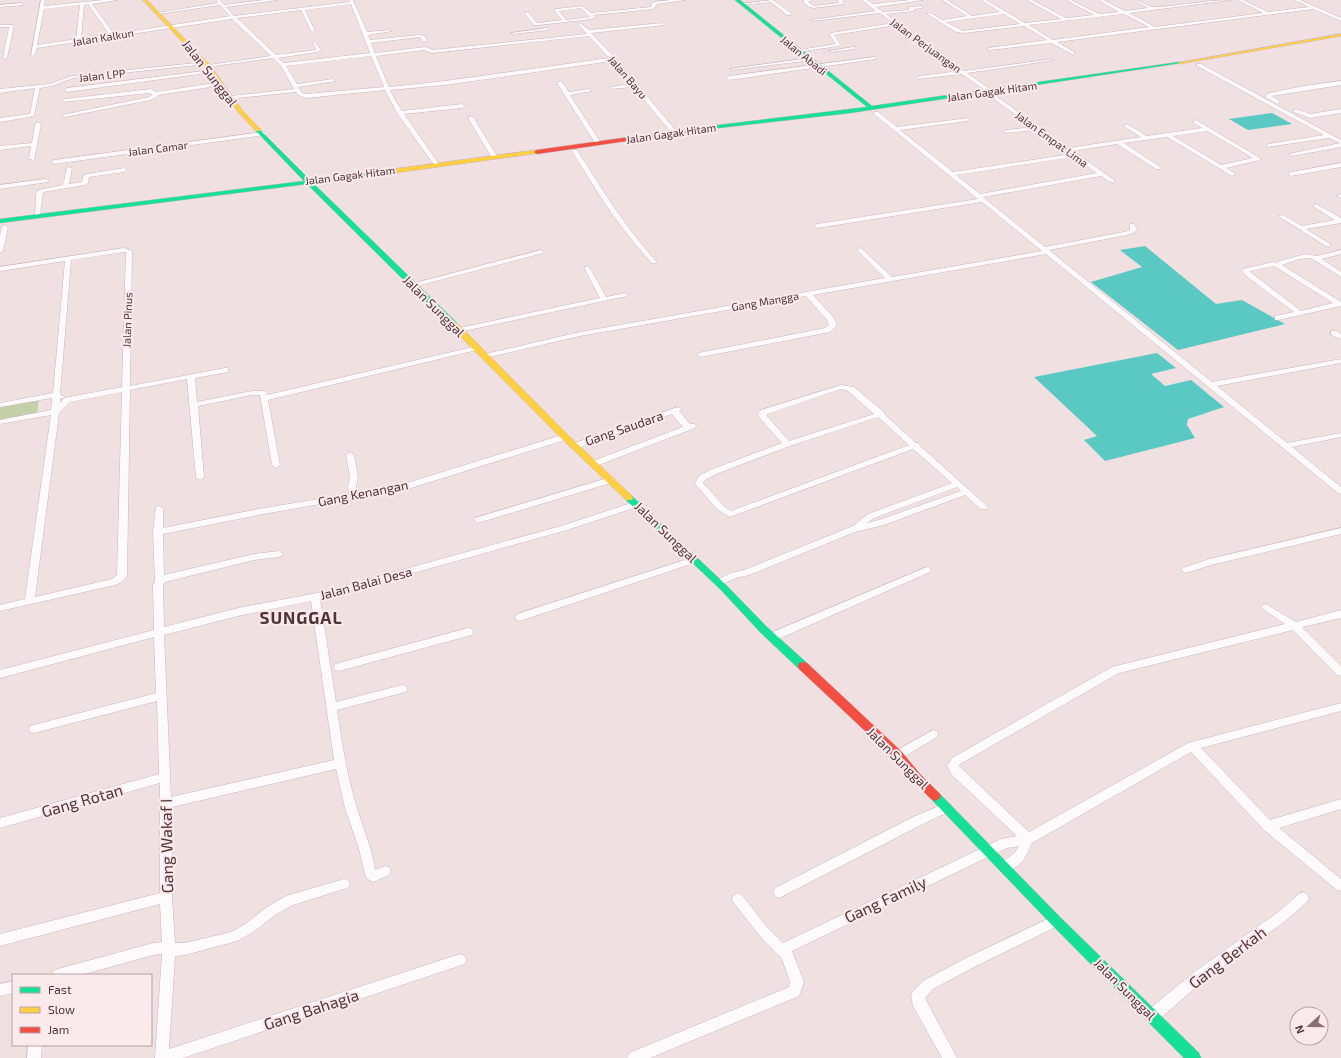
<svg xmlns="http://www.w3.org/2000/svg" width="1341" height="1058" font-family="'Exo 2',sans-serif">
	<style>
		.green { fill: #c4d1a8 }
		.water { fill: #5ac8c3 }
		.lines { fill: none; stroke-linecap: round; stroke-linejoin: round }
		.street-casing { stroke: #cbb6b9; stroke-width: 1 }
		.fast-casing { stroke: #cbb6b9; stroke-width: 1 }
		.slow-casing { stroke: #cbb6b9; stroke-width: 1 }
		.jam-casing { stroke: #cbb6b9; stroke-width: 1 }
		.street { fill: #fdfafb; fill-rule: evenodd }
		.fast { fill: #16e098; fill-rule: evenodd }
		.slow { fill: #ffcf43; fill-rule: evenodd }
		.jam { fill: #f24e42; fill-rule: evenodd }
		.labels { text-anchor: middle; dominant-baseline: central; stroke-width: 4; stroke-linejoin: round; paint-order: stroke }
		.far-street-label { font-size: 11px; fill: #523338; stroke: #faeaec }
		.street-label { font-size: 13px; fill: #523338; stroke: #faeaec }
		.near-street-label { font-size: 16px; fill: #523338; stroke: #faeaec }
		.district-label { font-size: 17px; font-weight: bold; letter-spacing: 1px; fill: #523338; stroke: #faeaec }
	</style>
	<rect width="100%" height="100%" fill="#f1e0e2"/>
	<!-- green -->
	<path class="green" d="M39,399L37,414L0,420V405Z"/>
	<!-- water -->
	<path class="water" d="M1272,113L1292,124L1248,130L1229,119Z
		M1145,246L1216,304L1242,300L1285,324L1178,350L1091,282L1142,267L1120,250Z
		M1157,353L1176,368L1151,374L1165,386L1191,380L1224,407L1188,419L1187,425L1195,438L1105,461L1084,440L1097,436L1034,377Z"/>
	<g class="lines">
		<!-- street casing -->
		<g class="street-casing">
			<path id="street" d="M41,0H45L44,6L104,0H118L92,4L114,34L230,16L220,5L158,14L156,13L218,3L216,0H220L224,5L264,0H277L226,7L234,16L350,2L349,0H353L367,32L390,30L392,31L368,35L370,40L419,35L425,36L427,41L423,42L421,38L419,37L371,43L375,53L425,47L433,50L587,34L578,24L580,23L589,30L663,23L665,25L591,33L615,58L677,132L672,133L633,87L611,89V87L631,84L612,61L445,85L390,90L395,100L402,111L462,104L465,106L462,108L404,114L439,164L436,166L434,165L397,113L385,90L306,98L298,95L296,92L228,99L227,98L230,96L294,89L281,66L273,58L206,67V65H208L271,56L232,19L37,48L35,55L33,56L31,55ZM88,4L109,34L81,39L84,5ZM351,4L370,53L284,63L278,58L317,52L321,50L315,42L313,43L316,50L276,55L237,18L301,10L311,31L313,32L315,31L305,10ZM80,5L76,39L37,45L44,9ZM589,36L609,58L445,81L389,87L376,56L424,50L432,53ZM371,56L384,87L306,94L302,93L298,87L336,81L333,79L297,84L286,66Z
				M671,0H686L657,4L653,9L594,15L595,17L591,19L539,25H534L524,13L528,12L537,23H539L562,20L554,10L556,9L582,6L591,13L651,7L653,2ZM581,8L590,17L566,20L559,11Z
				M773,0L791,13V15H787L771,2L742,5L740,4Z
				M804,0H812L808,2L814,6L839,3L838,0H842L844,4L814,8L809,7L803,2Z
				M862,0H867L873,4L910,0H923L876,7L883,12L909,10V7L922,6V8L914,9L915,11L886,14L964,71L1052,59L1054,60L967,73L991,90V92L989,93L962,74L918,79L917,78L920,76L959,71L896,25L834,35L840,44L839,46L797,52V51L799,50L836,44L830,35L831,33L893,23L880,13L812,21L810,20L876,11Z
				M942,0H947L972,16L1000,12L981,0H986L1025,23L1061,19L1027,0H1032L1066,18L1094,15L1066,0H1071L1099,14L1119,12L1098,0H1103L1125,11L1148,8L1133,0C1141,0 1148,8 1156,7C1181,6 1206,0 1231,0L1129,13L1155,27L1263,13L1238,0H1243L1268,12L1309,7L1294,0H1300L1341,18V21L1313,9L1057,42L1074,52V54H1072L1051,43L990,50H988V48L1047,40L1024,26L963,33L956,32L927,14L931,13L942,20L967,16ZM1004,14L1020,24L963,31L946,22ZM1124,14L1149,27L1053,40L1029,25Z
				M22,3L24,5L0,7V5Z
				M0,25H12L14,26L7,58L5,59L3,58L9,27H0Z
				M547,28L549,30L513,34L511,33Z
				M853,47H855V49L831,52L829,51Z
				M874,57L876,58V59L729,80L726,78L729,76Z
				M810,58L812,59V60L732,70L730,69Z
				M205,62H207V64L73,78L52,86L40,88L34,116L0,122V118L30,114L35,88L0,93V89L49,84L72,76Z
				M1197,64H1201L1341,140V147L1292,156L1289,154L1340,143L1329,138L1267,147L1266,146L1269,144L1324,135L1197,66Z
				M212,70H214V72L67,92L64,90L67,88Z
				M1341,81V85L1272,96L1279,101L1280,102L1277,104L1266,98V95L1269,93L1304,86Z
				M221,82L223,83V85L158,95L157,97L150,100L65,117L62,115L149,97L152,95L150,93L63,102V100L65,99L151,89L156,92Z
				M558,82H562L569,92L589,89L592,91L570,95L601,143L600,144L595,143L557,83Z
				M993,94L1069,148L1141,137L1125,127L1124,126L1127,124L1147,136L1202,128L1194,123V121L1196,120L1260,158V160L1226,168L1234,173L1235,174L1232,176L1167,137L1124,143L1160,167V169H1156L1117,144L1073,151L1114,180V182H1110L1101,176L983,197L1045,247L1124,232L1130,230V224H1134L1137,229L1135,232L1127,235L1049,250L1212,382L1341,359V363L1217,386L1287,443L1341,433V437L1292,447L1341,487V494L1338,493L1046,254L813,295L833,317L837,325L830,332L701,357L697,355L698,353L825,328L829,325L827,320L806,296L580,336L485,358L481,356L485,354L580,332L885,278L857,250L860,248L862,249L892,277L1042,251L982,202L817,228L814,226L817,224L978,199L874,114V112H878L897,127L969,118L970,119L967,121L900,130L953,172L1071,154L1036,130L1004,133L1003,132L1006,130L1033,127L991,97L990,96ZM1207,131L1253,158L1221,165L1173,136ZM1074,157L1097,173L980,194L956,175Z
				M1296,109L1310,114L1341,109V113L1310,118L1294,112L1293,111Z
				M471,116L474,118L498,158L497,159L492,158L468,118Z
				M38,122L41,124L34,160L29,159L31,146L0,150V146L32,143L35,124Z
				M263,132L266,134L265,135L54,164L51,162L54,160Z
				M573,150H577C602,189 625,227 656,261V263H652C620,229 596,191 572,151Z
				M1341,163V167L1291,176L1288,174L1291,172Z
				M67,167L72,168L69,184L82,182L83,176L87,174L124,168L127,170L124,172L89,177L88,183L85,185L43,192L40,216L35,217L36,194L39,190L63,185Z
				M46,179L48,180V182L0,189V185Z
				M1340,194H1341V198L1337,196Z
				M1316,204L1341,218V223L1306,229L1330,244V246H1326L1278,216L1283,215L1302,226L1335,220L1314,207V205Z
				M5,225L8,227L3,251L0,253V236L2,227Z
				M124,248L132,251L130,386L225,368H228V372L195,378L197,402L252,391H266L267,395L477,346L481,348L477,350L268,400L280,465L276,468L272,465L260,395H252L198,406L204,477L200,480L196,477L187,379L130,390L127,576L122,582L115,585L0,611V605L25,599L51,415L0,424V420L51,410L52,398L0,407V403L53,393L65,261L0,271V267ZM124,252H126L122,387L64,398L60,403V399L65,397L60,394L71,260ZM122,392L117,575L112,579L35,597L59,413L70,402Z
				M541,250L544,252L543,253L413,287L410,285L411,284Z
				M1341,250V254L1322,259L1341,272V277L1311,258L1299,259L1282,265L1341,302V306L1278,320H1275V316L1294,312L1245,275L1242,270L1243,269L1273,262L1277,263L1279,261L1306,254L1317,256ZM1273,266L1276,267L1333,303L1301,311L1249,271Z
				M587,266L590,268L606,297L625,293L628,295L627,296L459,332L455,330L459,328L600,298L584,268Z
				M1331,331H1337L1341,334V339L1331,335Z
				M841,385L854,387L884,412L885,415L916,443H919L920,446L988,507L987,509H981L965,495L884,525L855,532L749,575L736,578L718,586L715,585L713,583L715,581L731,573L744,570L853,526L868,514L952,483L913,449L730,517L718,510L696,485L695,483L699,476L710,470L782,443L759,417L758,414L761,410ZM841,389L848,391L874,414L789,441L767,416V414ZM878,417L909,445L731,511L724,506L703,483L705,480L716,474L790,446ZM957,487L961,491L879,520L867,523L874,518Z
				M678,407L682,409L679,411L690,424H695L696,426L695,428L596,466H590L589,464L590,462L683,427L672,414L578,448H572L571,446L572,444Z
				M562,435H568L569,437L568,439L411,488L258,515L163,534L164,575L254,554L279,551L284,554L279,557L254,560L165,582L163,585L164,627L238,608L322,592L561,526L634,502H640L641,504L640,506L567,530L320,599L336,702L402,685L406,686L407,689L406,692L402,693L337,710C342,743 347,776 357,808C363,828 372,848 375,870L385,866L389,867L391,871L389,875L373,882L366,878L359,849L345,808L336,769L172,807V897L175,943H185L231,932L244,925L267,907L286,896L344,879L348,880L350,884L348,888L344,889L293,905L275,915L252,933L237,941L185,955L175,956L169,1049L460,954L465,956L466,960L465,964L183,1058H155L162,954L153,955L81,975H52L53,971L58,969L153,943L162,942L160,904L0,946V934L160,893V783L0,828V818L159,774L157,701L34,733L30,732L29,729L30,726L34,725L156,693L154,637L0,678V670L154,630L153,585L155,581L153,532L156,507L159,506L163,509V528L258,509L349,494L348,487L350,477L346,455L350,452L354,455L358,477L356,487L358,492L410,482ZM311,601L334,760L171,797L164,635L238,616Z
				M611,477L614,478L615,480L614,482L478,523L474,520L475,518Z
				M1341,528V534L1211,565L1186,573L1181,570L1183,568L1209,559Z
				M694,557L697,558L699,560L697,562L520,621L517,620L515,617L517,614Z
				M927,567L932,570L930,572L776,640H768L767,637L768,634Z
				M1266,604L1296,622L1341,610V618L1302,627L1341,666V676L1337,675L1293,630L1119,673L960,764L959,766L1029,832L1188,743L1341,703V711L1201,748L1270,820L1341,799V809L1279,828L1341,879V891L1337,890L1264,830L1191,752L1032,843C1025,858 1023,866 1005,872L1001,871L999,867C1003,858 1014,858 1019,846L1007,848L792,951L804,982L799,996L650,1058H627L629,1053L789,987L790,982L782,959L759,935L734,903L732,899L734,895L738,893L742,895L767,927L783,943L1001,839L1017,836L952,775L947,766L952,758L1112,667L1285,624L1263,609L1261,607L1263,605Z
				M468,628L472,629L473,632L472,635L339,671L335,670L334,667L335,664L339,663Z
				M933,730L937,731L938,734L937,737L902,758L898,759L894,758L892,755L894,752Z
				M946,803L950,805L952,808L950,811L921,825L783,896L779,898L775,896L773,892L775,888L913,817Z
				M1303,892L1307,894L1309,898L1307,902L1285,921L1203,981L1157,1021L1152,1023L1147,1021L1145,1016L1147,1011L1193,973L1277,913L1299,894Z
				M1056,915L1060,917L1062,921L1060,925L978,965L933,989L925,998L957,1058H942L913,1006L911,996L913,991L923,981L968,957Z
				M13,981V993L0,996V984Z
				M28,1045H42L41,1058H27Z"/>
		</g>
		<!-- fast casing -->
		<g class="fast-casing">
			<path id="fast" d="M735,0H740L872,106L1179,62L1181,63L850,113L692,131L691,130L694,128L867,107Z
				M258,128L310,180L396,170V172L394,173L313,183L457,323V327H451L307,184L0,223V219L304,181L256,131V129Z
				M629,495L632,496L726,585L767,627L807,663L808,666L807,669L803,670L799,669L761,633L720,589L626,500L625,498L626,496Z
				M935,791L939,793L1060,917L1199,1053L1201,1058H1184L1052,925L931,799L929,796L931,793Z"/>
		</g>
		<!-- slow casing -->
		<g class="slow-casing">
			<path id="slow" d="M143,0H147L210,65L242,110L260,129V131H256L238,112L206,67Z
				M1341,34V36L1179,64L1177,63Z
				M537,150L540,152L539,153L394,173L391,171L394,169Z
				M451,323H457L568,435L632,496L633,498L632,500H626L562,439L451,327Z"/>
		</g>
		<!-- jam casing -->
		<g class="jam-casing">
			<path id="jam" d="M694,128L697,130L696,131L537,154L534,152L537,150Z
				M803,662L807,663L902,752L919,773L939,793L941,796L939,799L935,801L931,799L911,779L894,758L799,669L798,666L799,663Z"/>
		</g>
		<!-- street -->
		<use href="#street" class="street"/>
		<!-- fast -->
		<use href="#fast" class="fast"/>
		<!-- slow -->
		<use href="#slow" class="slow"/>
		<!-- jam -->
		<use href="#jam" class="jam"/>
	</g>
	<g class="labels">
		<!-- far-street labels -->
		<g class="far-street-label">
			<text transform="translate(103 37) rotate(-9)">Jalan Kalkun</text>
			<text transform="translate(926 45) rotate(36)">Jalan Perjuangan</text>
			<text transform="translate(804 55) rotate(39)">Jalan Abadi</text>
			<text transform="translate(102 75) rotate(-6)">Jalan LPP</text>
			<text transform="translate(628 77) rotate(49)">Jalan Bayu</text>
			<text transform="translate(992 91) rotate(-8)">Jalan Gagak Hitam</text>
			<text transform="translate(671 133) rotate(-8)">Jalan Gagak Hitam</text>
			<text transform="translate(1052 139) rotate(36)">Jalan Empat Lima</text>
			<text transform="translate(158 148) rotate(-7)">Jalan Camar</text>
			<text transform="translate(350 175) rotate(-7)">Jalan Gagak Hitam</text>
			<text transform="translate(765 301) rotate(-10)">Gang Mangga</text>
			<text transform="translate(127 320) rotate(-88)">Jalan Pinus</text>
		</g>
		<!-- street labels -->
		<g class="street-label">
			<text transform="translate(210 73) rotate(52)">Jalan Sunggal</text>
			<text transform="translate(434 306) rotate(45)">Jalan Sunggal</text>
			<text transform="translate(624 428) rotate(-19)">Gang Saudara</text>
			<text transform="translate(363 493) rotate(-11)">Gang Kenangan</text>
			<text transform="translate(666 532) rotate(44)">Jalan Sunggal</text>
			<text transform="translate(366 583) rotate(-15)">Jalan Balai Desa</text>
			<text transform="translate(898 758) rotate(45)">Jalan Sunggal</text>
			<text transform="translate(1125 989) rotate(45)">Jalan Sunggal</text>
		</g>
		<!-- near-street labels -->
		<g class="near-street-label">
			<text transform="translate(82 800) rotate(-16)">Gang Rotan</text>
			<text transform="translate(166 846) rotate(-91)">Gang Wakaf I</text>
			<text transform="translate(885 899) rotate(-25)">Gang Family</text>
			<text transform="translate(1227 957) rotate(-37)">Gang Berkah</text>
			<text transform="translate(311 1009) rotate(-18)">Gang Bahagia</text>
		</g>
		<!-- district labels -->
		<g class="district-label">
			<text x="301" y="617">SUNGGAL</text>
		</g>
	</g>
	<!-- legend -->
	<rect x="12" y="974" width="140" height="72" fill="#faeaec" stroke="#b7a1a4"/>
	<rect x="20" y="987" width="20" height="6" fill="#16e098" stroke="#b7a1a4"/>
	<text x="48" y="994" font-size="12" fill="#523338">Fast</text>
	<rect x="20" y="1007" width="20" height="6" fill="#ffcf43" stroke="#b7a1a4"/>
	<text x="48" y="1014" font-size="12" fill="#523338">Slow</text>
	<rect x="20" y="1027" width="20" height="6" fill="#f24e42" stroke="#b7a1a4"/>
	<text x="48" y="1034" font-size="12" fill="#523338">Jam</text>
	<!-- north arrow -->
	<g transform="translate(1309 1026) rotate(249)"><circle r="19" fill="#faeaec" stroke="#b7a1a4"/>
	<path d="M0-3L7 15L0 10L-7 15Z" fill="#8a7074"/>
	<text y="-6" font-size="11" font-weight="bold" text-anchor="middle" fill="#523338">N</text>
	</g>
</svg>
